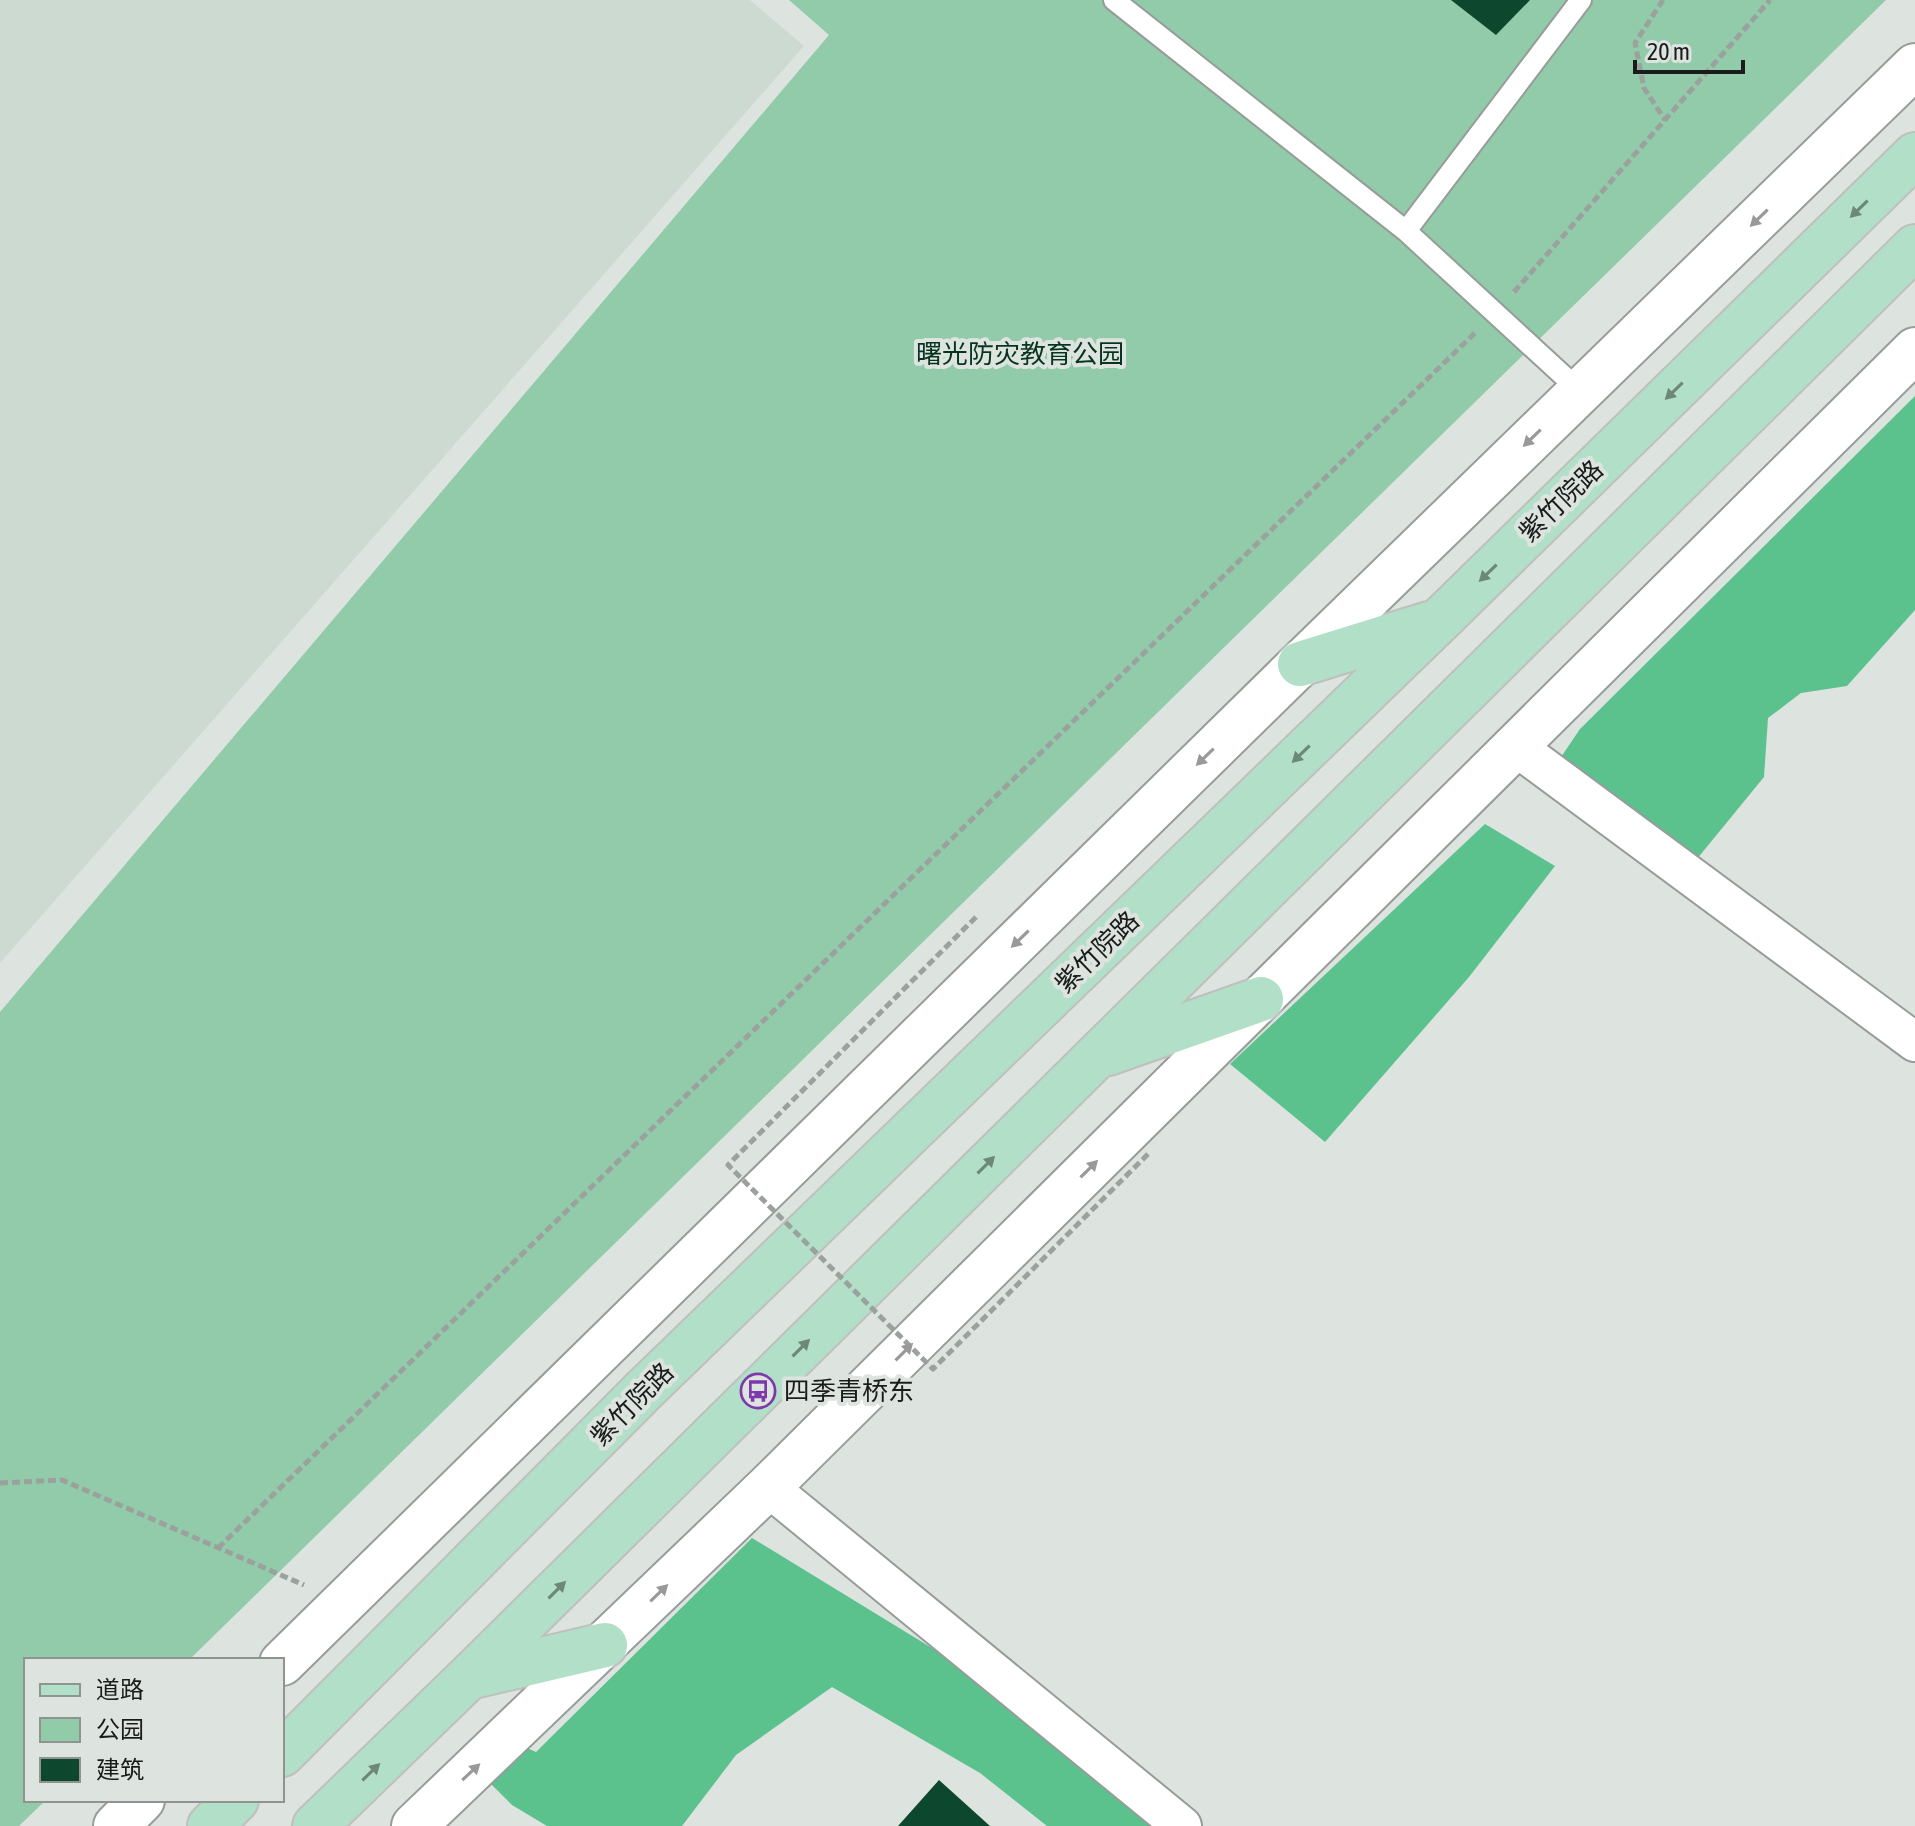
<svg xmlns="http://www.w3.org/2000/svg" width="1915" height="1826" font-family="'Asap Condensed','Noto Sans SC',sans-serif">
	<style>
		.built { fill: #ccdad1 }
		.green { fill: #91cbaa }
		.forest { fill: #5bc18d }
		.building { fill: #0d472d }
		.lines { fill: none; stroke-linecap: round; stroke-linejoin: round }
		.service-casing { stroke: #969d99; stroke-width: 24 }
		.minor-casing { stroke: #969d99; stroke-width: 42 }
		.tertiary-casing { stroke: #969d99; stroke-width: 48 }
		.primary-casing { stroke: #bfbfbf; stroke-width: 48 }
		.path { stroke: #9ba19d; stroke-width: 5; stroke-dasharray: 8 4; stroke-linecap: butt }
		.service { stroke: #fff; stroke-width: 20 }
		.minor { stroke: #fff; stroke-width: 38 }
		.tertiary { stroke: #fff; stroke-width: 44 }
		.primary { stroke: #b2dfc7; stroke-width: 44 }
		.path-bridge { stroke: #9ba19d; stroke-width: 5; stroke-dasharray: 8 4; stroke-linecap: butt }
		.oneway { fill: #6d8779 }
		.oneway2 { fill: #989998 }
		.labels { text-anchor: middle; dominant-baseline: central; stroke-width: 8; stroke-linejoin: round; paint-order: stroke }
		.park-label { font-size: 26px; fill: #06341f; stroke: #dde4df }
		.street-label { font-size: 26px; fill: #191c1a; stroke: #dde4df }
		.poi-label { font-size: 26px; fill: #191c1a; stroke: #dde4df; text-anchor: start }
	</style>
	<rect width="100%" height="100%" fill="#dde4df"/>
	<!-- built -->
	<path class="built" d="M0,0H750L804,46L0,963Z"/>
	<!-- green -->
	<path class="green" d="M789,0H1886L189,1660H26V1800H46L19,1826H0V1012L829,35Z"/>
	<!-- forest -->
	<path class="forest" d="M1915,396V610L1847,686L1801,693L1768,718L1764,777L1692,865L1555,766L1580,729Z
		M1485,824L1555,866L1469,977L1325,1142L1230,1064Z
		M752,1538L976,1675L1153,1826H1047L980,1773L832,1687L736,1755L682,1826H547L512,1805L483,1776L516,1743L536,1752Z"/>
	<!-- building -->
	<path class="building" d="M1451,0H1530L1496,35Z
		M939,1780L990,1826H898Z"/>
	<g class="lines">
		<!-- service casing -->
		<g class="service-casing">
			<path id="service" d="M1114,0L1406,231L1580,391
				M1406,231L1581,0"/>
		</g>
		<!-- minor casing -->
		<g class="minor-casing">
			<path id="minor" d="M1515,746L1915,1042
				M768,1487L1182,1826"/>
		</g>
		<!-- tertiary casing -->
		<g class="tertiary-casing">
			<path id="tertiary" d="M282,1663L1300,664L1915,66
				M116,1826L142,1800
				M414,1826L768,1487L1915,350"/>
		</g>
		<!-- primary casing -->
		<g class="primary-casing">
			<path id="primary" d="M1300,664L1429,624
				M1108,1053L1261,999
				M469,1677L605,1645
				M282,1754L645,1389L1439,621L1915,155
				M210,1826L236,1800
				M315,1826L469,1677L1915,247"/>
		</g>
		<!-- path -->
		<path class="path" d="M1663,0L1635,43L1644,88L1665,120
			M1514,292L1770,0
			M0,1483L62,1480L304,1585
			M218,1548L1477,331"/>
		<!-- service -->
		<use href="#service" class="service"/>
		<!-- minor -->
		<use href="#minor" class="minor"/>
		<!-- tertiary -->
		<use href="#tertiary" class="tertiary"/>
		<!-- primary -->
		<use href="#primary" class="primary"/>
		<!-- path-bridge -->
		<path class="path-bridge" d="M976,917L728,1165L933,1369L1150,1152"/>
	</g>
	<!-- one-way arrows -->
	<defs><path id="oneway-solid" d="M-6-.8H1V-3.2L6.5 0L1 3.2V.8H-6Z" transform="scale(2)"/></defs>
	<g class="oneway">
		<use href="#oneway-solid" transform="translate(1859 209) rotate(136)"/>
		<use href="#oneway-solid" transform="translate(1674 391) rotate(136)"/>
		<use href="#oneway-solid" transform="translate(1488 573) rotate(136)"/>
		<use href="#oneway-solid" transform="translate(1301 754) rotate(136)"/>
		<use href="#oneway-solid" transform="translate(986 1165) rotate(-45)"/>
		<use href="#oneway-solid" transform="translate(801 1348) rotate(-45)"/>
		<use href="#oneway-solid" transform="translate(557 1590) rotate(-45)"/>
		<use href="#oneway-solid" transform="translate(371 1772) rotate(-44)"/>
	</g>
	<g class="oneway2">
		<use href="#oneway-solid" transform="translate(1759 218) rotate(136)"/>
		<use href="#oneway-solid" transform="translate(1532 438) rotate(136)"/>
		<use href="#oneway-solid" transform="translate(1205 757) rotate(136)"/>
		<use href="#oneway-solid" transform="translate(1020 939) rotate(136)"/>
		<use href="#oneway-solid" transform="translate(1089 1169) rotate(-45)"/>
		<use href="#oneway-solid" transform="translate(904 1352) rotate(-45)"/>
		<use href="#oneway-solid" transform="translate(659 1593) rotate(-44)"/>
		<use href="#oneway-solid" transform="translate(471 1772) rotate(-43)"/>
	</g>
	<!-- icons -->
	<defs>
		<g id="bus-ring" transform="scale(1.8)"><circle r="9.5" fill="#dde4df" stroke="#7e38ac" stroke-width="1.5"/><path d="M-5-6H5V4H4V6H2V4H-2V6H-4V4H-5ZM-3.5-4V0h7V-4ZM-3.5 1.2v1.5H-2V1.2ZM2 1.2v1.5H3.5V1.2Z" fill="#7e38ac"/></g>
	</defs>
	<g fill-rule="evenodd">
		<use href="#bus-ring" x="758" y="1391"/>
	</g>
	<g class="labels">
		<!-- park labels -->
		<g class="park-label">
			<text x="1020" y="354">曙光防灾教育公园</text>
		</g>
		<!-- street labels -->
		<g class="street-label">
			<text transform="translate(1561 501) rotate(-44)">紫竹院路</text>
			<text transform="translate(1097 952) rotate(-44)">紫竹院路</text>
			<text transform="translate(632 1404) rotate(-45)">紫竹院路</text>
		</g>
		<!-- poi labels -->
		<g class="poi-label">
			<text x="784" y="1391">四季青桥东</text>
		</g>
	</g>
	<!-- legend -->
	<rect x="24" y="1658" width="260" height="144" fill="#dde4df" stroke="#8f9490" stroke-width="2"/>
	<rect x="40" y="1684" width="40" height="12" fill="#b2dfc7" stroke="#8f9490" stroke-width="2"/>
	<text x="96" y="1698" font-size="24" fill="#191c1a">道路</text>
	<rect x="40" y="1718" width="40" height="24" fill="#91cbaa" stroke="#8f9490" stroke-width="2"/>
	<text x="96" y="1738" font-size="24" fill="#191c1a">公园</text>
	<rect x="40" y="1758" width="40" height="24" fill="#0d472d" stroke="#8f9490" stroke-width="2"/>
	<text x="96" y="1778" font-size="24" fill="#191c1a">建筑</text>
	<!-- scale -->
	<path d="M1635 60v12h108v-12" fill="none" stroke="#191c1a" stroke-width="4"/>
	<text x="1647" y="60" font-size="24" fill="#191c1a" stroke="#dde4df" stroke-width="6" paint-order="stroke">20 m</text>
</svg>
